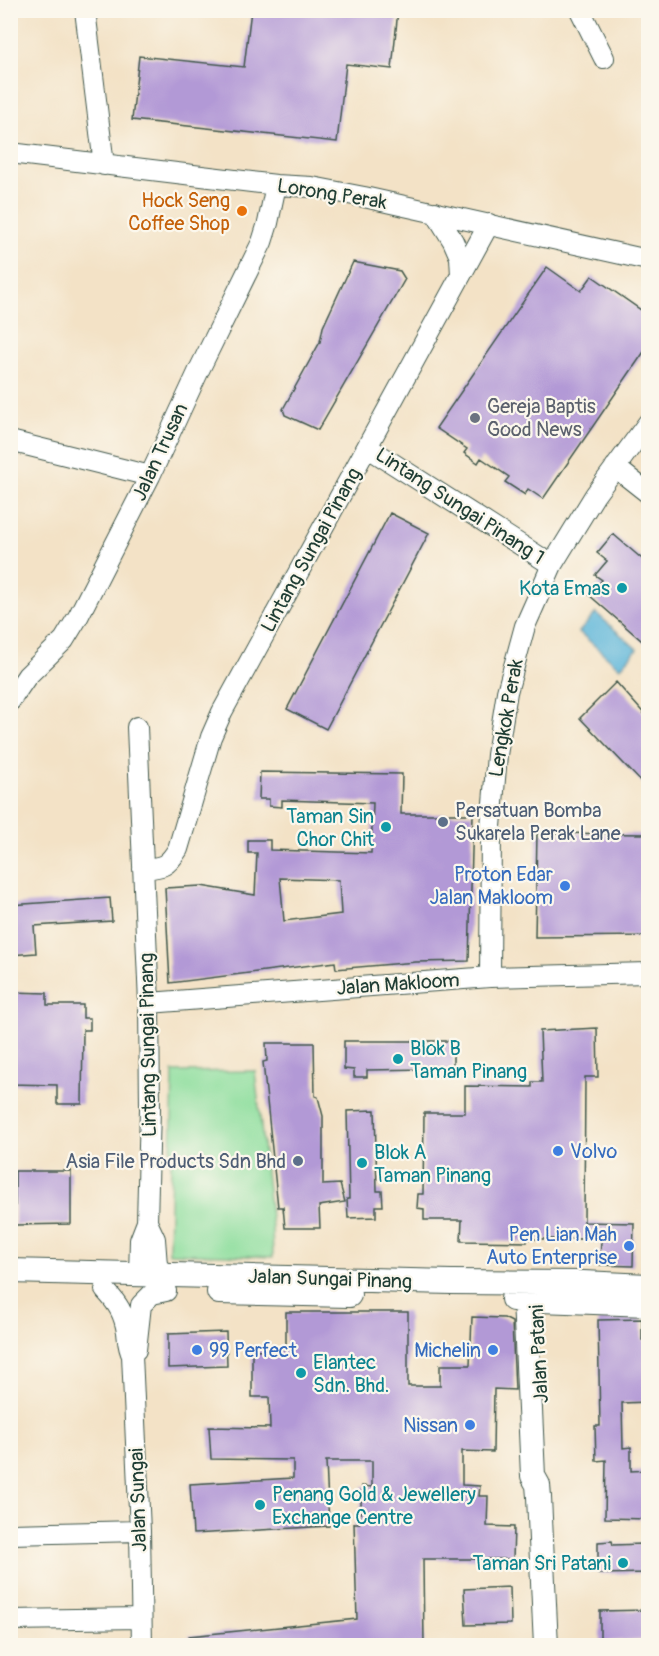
<svg xmlns="http://www.w3.org/2000/svg" width="659" height="1656" font-family="Pangolin,sans-serif">
	<style>
		.green { fill: #8ede9e; stroke: #568e69; stroke-width: 1.5 }
		.water { fill: #5cb5d9; stroke: #3e7986; stroke-width: 1.5 }
		.building { fill: #b299d6; fill-rule: evenodd }
		.lines { fill: none; stroke-linecap: round; stroke-linejoin: round }
		.minor-casing { stroke: #3f564a; stroke-width: 22 }
		.major-casing { stroke: #3f564a; stroke-width: 26 }
		.minor { stroke: #fff; stroke-width: 20 }
		.major { stroke: #fff; stroke-width: 24 }
		.food-dot { fill: #e8710a; stroke: #fbf7ec; stroke-width: 2 }
		.worship-dot { fill: #6b7280; stroke: #fbf7ec; stroke-width: 2 }
		.culture-dot { fill: #0f9aa8; stroke: #fbf7ec; stroke-width: 2 }
		.service-dot { fill: #5c6f8a; stroke: #fbf7ec; stroke-width: 2 }
		.shop-dot { fill: #3f7fe0; stroke: #fbf7ec; stroke-width: 2 }
		.labels { text-anchor: middle; dominant-baseline: central; stroke-width: 4.5; stroke-linejoin: round; paint-order: stroke }
		.street-label { font-size: 20px; fill: #1f3d34; stroke: #fbf7ec }
		.food-label { font-size: 20px; fill: #c56008; stroke: #fbf7ec; text-anchor: end }
		.worship-label { font-size: 20px; fill: #5b616d; stroke: #fbf7ec; text-anchor: start }
		.culture-label { font-size: 20px; fill: #0d838f; stroke: #fbf7ec; text-anchor: start }
		.service-label { font-size: 20px; fill: #4e5e75; stroke: #fbf7ec; text-anchor: start }
		.shop-label { font-size: 20px; fill: #366cbe; stroke: #fbf7ec; text-anchor: end }
	</style>
	<rect width="100%" height="100%" fill="#fbf7ec"/>
	<filter id="ink" filterUnits="userSpaceOnUse"><feTurbulence type="fractalNoise" baseFrequency=".0167" numOctaves="2"/><feDisplacementMap in="SourceGraphic" scale="12" xChannelSelector="R" yChannelSelector="G"/><feConvolveMatrix kernelMatrix="1 2 1 2 8 2 1 2 1" color-interpolation-filters="sRGB"/></filter>
	<filter id="wash" filterUnits="userSpaceOnUse"><feTurbulence type="fractalNoise" baseFrequency=".008" numOctaves="4" result="noise"/><feDisplacementMap in="SourceGraphic" scale="24" xChannelSelector="R" yChannelSelector="G"/><feGaussianBlur stdDeviation="1.35" result="paint"/><feColorMatrix in="noise" values="0 0 0 0 0 0 0 0 0 0 0 0 0 0 0 0 0 1.4 0 .05"/><feComposite in="paint" operator="in"/></filter>
	<g filter="url(#wash)">
		<rect width="100%" height="100%" fill="#f3e2c6"/>
		<!-- green -->
		<path class="green" d="M255,1071L272,1227L273,1257L169,1253L173,1072Z"/>
		<!-- water -->
		<path class="water" d="M596,613L637,649L620,668L579,632Z"/>
		<g id="blocks">
			<!-- building -->
			<path class="building" d="M251,10H398L392,69L346,64L337,142L132,120L139,56L244,67Z
				M353,262L400,271L405,279L318,430L285,415L283,409L320,342L323,327Z
				M547,267L581,291L592,276L648,315V346L543,499L528,489L525,495L505,482L509,477L481,458L478,463L464,453L467,449L436,428Z
				M390,513L429,533L326,729L287,709Z
				M613,534L648,564V646L589,595L602,580L595,575L607,561L597,553Z
				M616,682L648,718V789L580,718Z
				M260,772L402,774L401,814H473L469,961L416,962L336,969L335,962L170,983L165,888L201,886L255,895L257,853H248V840H270V850L371,853L373,803L282,800V807L269,806V799H259ZM280,878L339,880L341,914L284,921Z
				M537,833L648,834V936L535,937Z
				M110,898L112,921L34,926L36,953L10,955V905Z
				M10,992L47,993V1005H83V1018H90V1030H83L82,1104H57V1085L10,1084Z
				M597,1028L598,1077H585L584,1222L634,1223L633,1266L600,1265L601,1239H527V1242L461,1241L462,1220H424V1209L417,1208L418,1194H423L424,1113H465V1086L532,1087V1082H542L540,1031Z
				M344,1041H453V1075L429,1076V1069L367,1070V1077H354V1070L344,1069Z
				M266,1043H314L315,1096L318,1097L323,1116V1185L340,1184L345,1202L319,1206L320,1228H285L283,1207H278L263,1062L267,1061Z
				M375,1110L377,1191H382L383,1206H376V1217L348,1218L347,1199H349L347,1111Z
				M15,1171H71V1224L15,1225Z
				M286,1312H408V1386H440V1365H470L472,1317L504,1318L512,1322L515,1390L494,1389L493,1452L462,1451V1485L480,1486L479,1496H488L487,1526L514,1527L513,1559H423L424,1646H189V1636L357,1619L354,1523H360L362,1486L372,1487V1461H326L329,1526L193,1534L190,1484L293,1478V1460L211,1459L209,1427L270,1428L269,1397H252V1350L286,1349Z
				M642,1319V1340H648V1402L622,1403L623,1448L631,1447V1471L648,1470V1519L605,1518L606,1460L596,1461L595,1426H600L598,1320Z
				M226,1332L227,1366L168,1368V1334Z
				M612,1541L613,1545L643,1544V1554L648,1553V1573L598,1574V1542Z
				M510,1587L511,1624L466,1625L464,1589Z
				M648,1610V1629H645L646,1639L600,1642V1611Z"/>
		</g>
	</g>
	<g filter="url(#ink)">
		<use href="#blocks" fill-opacity="0" stroke="#3f564a" stroke-width="1.5"/>
		<g class="lines">
			<!-- minor casing -->
			<g class="minor-casing">
				<path id="minor" d="M85,10L104,165
					M580,10L604,58
					M10,153L276,185L312,187L364,197L648,260
					M435,212L453,241L460,257L461,275
					M10,441L150,476
					M367,447L552,565
					M615,467L648,493
					M10,701L27,676L64,640L78,617L150,476L200,368L262,242L268,223L276,185
					M137,727L149,1003L150,1109L147,1222L140,1240L139,1274
					M143,869C163,867 167,867 178,849L211,737L222,712L489,224
					M490,977L491,827L497,755L507,692L525,626L552,565L595,495L648,423
					M149,1003L490,977L648,973
					M147,1222L155,1239L157,1265L164,1275
					M105,1290C118,1304 124,1313 127,1332C128,1341 128,1348 132,1355L140,1531L142,1646
					M136,1350L141,1305L152,1294L166,1291
					M10,1534L140,1531
					M10,1620L141,1618"/>
			</g>
			<!-- major casing -->
			<g class="major-casing">
				<path id="major" d="M10,1271L451,1282L583,1283L648,1286
					M530,1285L525,1299L533,1476L538,1485L539,1497L546,1646
					M219,1292L349,1295
					M513,1299L648,1304"/>
			</g>
			<!-- minor -->
			<use href="#minor" class="minor"/>
			<!-- major -->
			<use href="#major" class="major"/>
		</g>
	</g>
	<!-- markers -->
	<circle class="food-dot" cx="242" cy="211" r="6"/>
	<circle class="worship-dot" cx="475" cy="418" r="6"/>
	<g class="culture-dot">
		<circle cx="622" cy="588" r="6"/>
		<circle cx="386" cy="827" r="6"/>
		<circle cx="398" cy="1059" r="6"/>
		<circle cx="362" cy="1163" r="6"/>
		<circle cx="301" cy="1373" r="6"/>
		<circle cx="260" cy="1505" r="6"/>
		<circle cx="623" cy="1563" r="6"/>
	</g>
	<g class="service-dot">
		<circle cx="443" cy="822" r="6"/>
		<circle cx="298" cy="1161" r="6"/>
	</g>
	<g class="shop-dot">
		<circle cx="565" cy="886" r="6"/>
		<circle cx="558" cy="1151" r="6"/>
		<circle cx="629" cy="1246" r="6"/>
		<circle cx="197" cy="1350" r="6"/>
		<circle cx="493" cy="1350" r="6"/>
		<circle cx="470" cy="1425" r="6"/>
	</g>
	<g class="labels">
		<!-- street labels -->
		<g class="street-label">
			<text transform="translate(332 194) rotate(9)">Lorong Perak</text>
			<text transform="translate(160 452) rotate(-65)">Jalan Trusan</text>
			<text transform="translate(460 506) rotate(33)">Lintang Sungai Pinang 1</text>
			<text transform="translate(311 550) rotate(-61)">Lintang Sungai Pinang</text>
			<text transform="translate(506 718) rotate(-80)">Lengkok Perak</text>
			<text transform="translate(398 984) rotate(-4)">Jalan Makloom</text>
			<text transform="translate(148 1045) rotate(-91)">Lintang Sungai Pinang</text>
			<text transform="translate(330 1279) rotate(2)">Jalan Sungai Pinang</text>
			<text transform="translate(539 1354) rotate(-93)">Jalan Patani</text>
			<text transform="translate(138 1500) rotate(-92)">Jalan Sungai</text>
		</g>
		<!-- food labels -->
		<g class="food-label">
			<text x="230" y="200">Hock Seng<tspan x="230" dy="23">Coffee Shop</tspan></text>
		</g>
		<!-- worship labels -->
		<g class="worship-label">
			<text x="487" y="406">Gereja Baptis<tspan x="487" dy="23">Good News</tspan></text>
		</g>
		<!-- culture labels -->
		<g class="culture-label">
			<text x="610" y="588" text-anchor="end">Kota Emas</text>
			<text x="374" y="816" text-anchor="end">Taman Sin<tspan x="374" dy="23">Chor Chit</tspan></text>
			<text x="410" y="1048">Blok B<tspan x="410" dy="23">Taman Pinang</tspan></text>
			<text x="374" y="1152">Blok A<tspan x="374" dy="23">Taman Pinang</tspan></text>
			<text x="313" y="1362">Elantec<tspan x="313" dy="23">Sdn. Bhd.</tspan></text>
			<text x="272" y="1494">Penang Gold &amp; Jewellery<tspan x="272" dy="23">Exchange Centre</tspan></text>
			<text x="611" y="1563" text-anchor="end">Taman Sri Patani</text>
		</g>
		<!-- service labels -->
		<g class="service-label">
			<text x="455" y="810">Persatuan Bomba<tspan x="455" dy="23">Sukarela Perak Lane</tspan></text>
			<text x="286" y="1161" text-anchor="end">Asia File Products Sdn Bhd</text>
		</g>
		<!-- shop labels -->
		<g class="shop-label">
			<text x="553" y="874">Proton Edar<tspan x="553" dy="23">Jalan Makloom</tspan></text>
			<text x="570" y="1151" text-anchor="start">Volvo</text>
			<text x="617" y="1234">Pen Lian Mah<tspan x="617" dy="23">Auto Enterprise</tspan></text>
			<text x="209" y="1350" text-anchor="start">99 Perfect</text>
			<text x="481" y="1350">Michelin</text>
			<text x="458" y="1425">Nissan</text>
		</g>
	</g>
	<!-- margin -->
	<rect width="659" height="1656" fill="none" stroke="#fbf7ec" stroke-width="36"/>
</svg>
